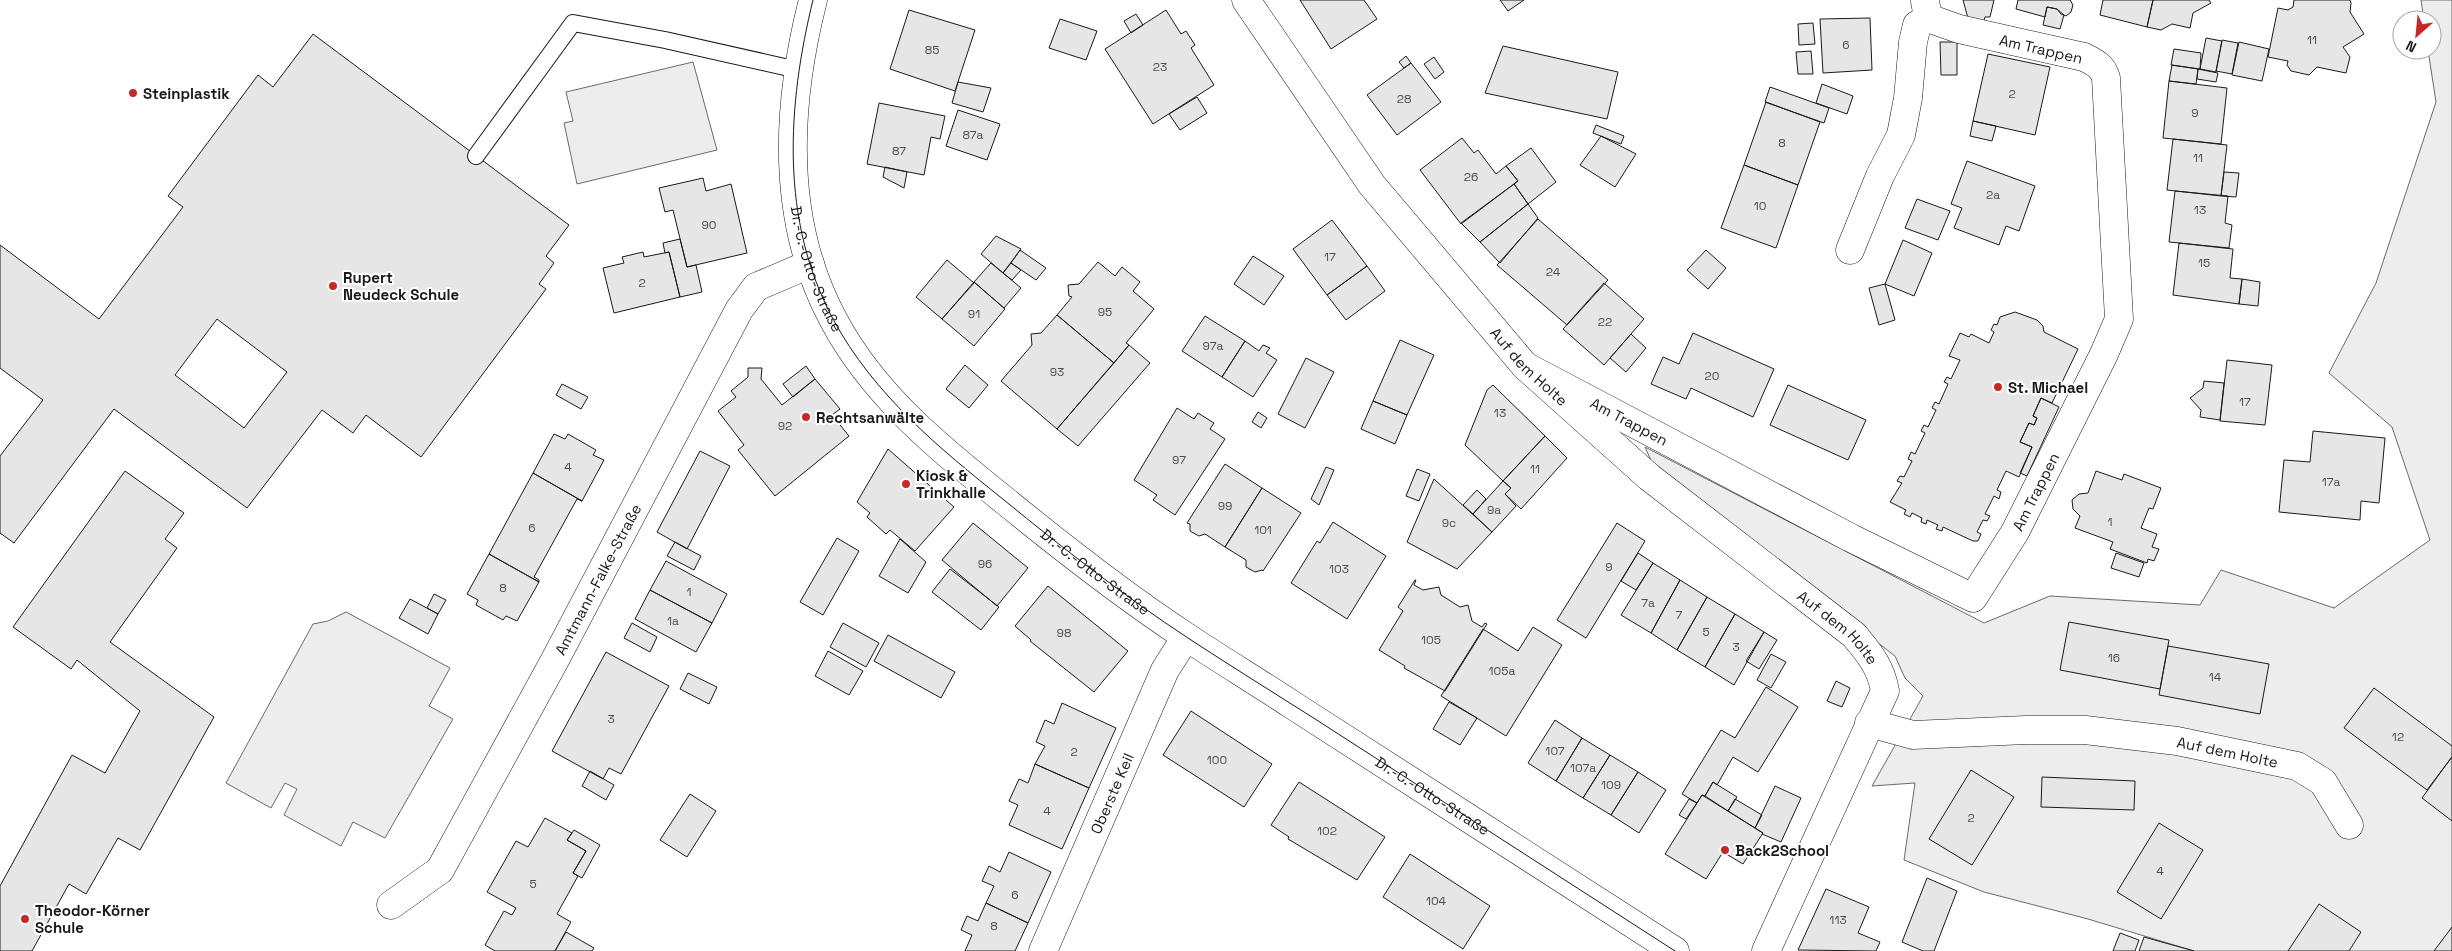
<svg xmlns="http://www.w3.org/2000/svg" width="2452" height="951" font-family="'Space Grotesk',sans-serif">
	<style>
		.built { fill: #ededed; stroke: #6a6a6a }
		.building { fill: #e6e6e6; stroke: #1a1a1a; fill-rule: evenodd }
		.lines { fill: none; stroke-linecap: round; stroke-linejoin: round }
		.service-casing { stroke: #1a1a1a; stroke-width: 18 }
		.minor-casing { stroke: #1a1a1a; stroke-width: 29 }
		.tertiary-casing { stroke: #1a1a1a; stroke-width: 29 }
		.service { stroke: #fff; stroke-width: 16 }
		.minor { stroke: #fff; stroke-width: 28 }
		.tertiary { stroke: #fff; stroke-width: 28 }
		.tram { stroke: #1a1a1a; stroke-width: 1 }
		.poi-dot { fill: #c62828; stroke: #fff; stroke-width: 2 }
		.labels { text-anchor: middle; dominant-baseline: central; stroke-width: 4; stroke-linejoin: round; paint-order: stroke }
		.number-label { font-size: 12px; fill: #4d4d4d }
		.street-label { font-size: 15px; fill: #1a1a1a; stroke: #fff }
		.poi-label { font-size: 15px; font-weight: bold; fill: #1a1a1a; stroke: #fff; text-anchor: start }
	</style>
	<rect width="100%" height="100%" fill="#fff"/>
	<!-- built -->
	<path class="built" d="M2421,0H2452V951H2194L2088,919L1984,892L1904,860L1915,783L1872,786L1923,696L1905,678L1895,656L1656,472L1645,447L1984,623L2050,596L2200,605L2221,570L2334,608L2430,540L2392,427L2329,373L2376,283L2436,102L2428,50H2432V20H2424Z
		M693,62L717,150L577,184L564,123L573,121L566,92Z
		M346,612L450,668L429,706L453,719L385,838L353,822L341,846L284,815L297,789L285,783L271,808L226,783L313,624L328,621Z"/>
	<!-- building -->
	<path class="building" d="M1300,0H1364L1377,19L1331,49Z
		M1500,0H1524L1508,11Z
		M1963,0H1994L1990,17H1985L1983,25L1969,22Z
		M2018,0H2070L2073,5L2071,12L2066,16L2061,14L2057,9L2047,7L2045,17L2016,9Z
		M2103,0H2153L2147,27L2100,15Z
		M2153,0H2209L2211,3L2193,13L2190,28L2172,24L2161,30L2147,27Z
		M2294,0H2350L2351,3L2350,12L2364,34L2343,47L2350,57L2346,73L2317,67L2309,75L2291,71L2287,65L2288,61L2268,57L2278,8L2288,10L2293,7Z
		M2047,7L2057,9L2064,15L2060,29L2043,25Z
		M909,10L975,30L955,91L890,69Z
		M1166,10L1181,34L1186,31L1195,45L1191,48L1214,85L1153,124L1105,49Z
		M1136,14L1143,25L1131,33L1124,21Z
		M1870,18L1872,70L1823,73L1820,19Z
		M1060,19L1097,31L1086,60L1049,48Z
		M1813,23L1815,44L1799,45L1798,24Z
		M313,34L569,225L546,256L554,263L539,284L546,289L421,457L366,415L353,433L322,410L247,508L114,409L14,543L0,533V456L43,400L0,368V245L99,319L183,207L168,196L258,75L273,87ZM217,319L287,372L244,428L175,375Z
		M2206,38L2222,41L2216,72L2200,69Z
		M2222,40L2238,43L2232,74L2216,71Z
		M1940,42H1957V75H1941Z
		M2239,42L2269,49L2262,81L2232,75Z
		M1503,46L1618,72L1607,119L1485,93Z
		M2174,49L2201,53L2200,69L2171,65Z
		M1811,51L1813,74H1798L1796,52Z
		M1988,54L2050,67L2035,135L1973,121Z
		M1406,56L1411,63L1404,68L1399,62Z
		M1434,57L1444,72L1435,79L1424,64Z
		M1411,63L1441,102L1397,135L1367,95Z
		M2172,65L2198,69L2196,84L2169,81Z
		M2198,69L2218,73L2216,82L2197,79Z
		M2169,81L2227,88L2221,144L2163,138Z
		M958,82L991,88L983,112L952,103Z
		M1822,84L1853,96L1847,114L1816,103Z
		M1770,87L1829,108L1824,123L1765,102Z
		M1197,97L1207,113L1180,130L1169,114Z
		M1766,102L1820,122L1798,185L1744,165Z
		M879,103L945,116L940,139L931,137L924,175L867,164Z
		M958,110L1000,124L987,160L946,146Z
		M1973,121L1996,126L1992,141L1970,136Z
		M1596,125L1624,136L1621,144L1593,133Z
		M1601,136L1636,154L1615,187L1580,165Z
		M1462,138L1474,153L1478,150L1496,174L1506,166L1518,181L1461,224L1420,170Z
		M2173,139L2227,145L2221,196L2167,190Z
		M1531,148L1556,182L1528,204L1514,184L1518,181L1506,166Z
		M1967,161L2035,186L2019,231L2006,226L1999,245L1954,228L1962,208L1951,204Z
		M1744,165L1798,185L1776,248L1721,228Z
		M885,167L907,172L904,188L883,177Z
		M2224,172L2239,173L2236,197L2221,196Z
		M703,178L706,191L731,184L747,253L687,267L673,210L665,212L659,188Z
		M1514,184L1528,204L1480,242L1461,223Z
		M2175,191L2228,196L2225,223L2232,225L2229,248L2169,242Z
		M1917,199L1950,211L1938,240L1905,228Z
		M1528,204L1538,218L1500,263L1480,242Z
		M1538,219L1608,280L1567,325L1497,265Z
		M1332,220L1367,266L1327,295L1293,249Z
		M996,236L1021,249L1003,273L981,254Z
		M680,239L687,267L696,265L702,292L680,297L669,252L665,253L663,243Z
		M1903,240L1932,253L1914,296L1885,284Z
		M2179,243L2233,249L2230,278L2242,279L2239,304L2173,295Z
		M1020,250L1046,268L1036,280L1011,263Z
		M1706,250L1726,268L1708,289L1687,270Z
		M643,252L644,257L669,252L680,297L614,313L603,268L624,263L622,257Z
		M1253,256L1284,276L1264,305L1234,284Z
		M947,260L974,283L942,319L916,297Z
		M1098,262L1115,276L1122,267L1140,282L1133,291L1154,309L1126,343L1129,345L1114,363L1057,315L1072,297L1069,296L1068,285L1079,284Z
		M991,263L1021,288L1004,308L974,282Z
		M1011,263L1021,270L1012,280L1003,273Z
		M1367,266L1385,291L1346,320L1327,295Z
		M2242,279L2260,282L2258,306L2239,304Z
		M974,282L1005,309L974,346L942,319Z
		M1604,283L1644,319L1604,365L1563,329Z
		M1885,284L1895,320L1879,325L1869,288Z
		M2015,312L2037,320L2043,326L2044,332L2078,349L2052,403L2041,398L2033,416L2037,418L2034,425L2029,423L2020,442L2032,447L2019,477L2006,471L1997,490L2001,492L1999,499L1994,496L1985,514L1990,516L1987,521L1983,520L1977,532L1981,534L1978,541H1973L1943,527L1942,531L1936,529L1938,525L1927,520L1926,524L1921,522L1922,518L1912,513L1910,517L1904,514L1906,510L1890,502L1902,483L1897,481L1900,476L1904,477L1912,461L1908,459L1911,452L1915,454L1925,433L1921,431L1924,425L1928,427L1936,410L1932,408L1935,402L1939,404L1948,384L1944,382L1947,377L1951,379L1960,360L1949,356L1960,333L1969,337L1971,334L1989,343L1994,332L1991,330L1994,324L1997,325L2000,317Z
		M1057,315L1114,363L1057,429L1001,381L1032,345L1031,334L1041,333Z
		M1205,316L1245,341L1222,377L1182,351Z
		M1693,333L1774,369L1753,417L1691,388L1686,399L1651,384L1663,357L1679,364Z
		M1631,334L1646,348L1626,372L1610,358Z
		M1400,340L1434,355L1407,415L1373,401Z
		M1245,341L1259,351L1263,345L1270,348L1266,353L1277,360L1253,397L1222,377Z
		M1129,345L1150,363L1078,446L1057,429Z
		M1306,358L1334,372L1305,428L1278,414Z
		M2227,360L2272,365L2265,425L2220,421Z
		M965,365L988,385L969,408L946,389Z
		M806,366L815,379L793,397L783,384Z
		M748,368H762L761,379L782,405L815,379L840,409L832,415L849,436L775,496L738,450L744,445L718,411L736,397L731,391L748,377Z
		M2204,381L2224,383L2220,420L2200,417L2201,410L2190,398L2203,388Z
		M562,384L588,397L581,409L556,395Z
		M1493,385L1545,436L1503,481L1465,445L1487,390Z
		M1788,385L1866,420L1848,460L1770,425Z
		M2041,398L2059,407L2027,476L2020,473L2032,447L2020,442L2029,423L2034,425L2037,418L2033,416Z
		M1373,401L1407,415L1395,444L1361,429Z
		M1177,408L1194,419L1198,413L1214,423L1210,429L1225,439L1175,515L1153,500L1157,495L1134,480Z
		M1258,412L1267,418L1261,428L1252,422Z
		M2313,431L2385,438L2379,503L2361,501L2360,520L2279,512L2284,460L2310,462Z
		M554,434L565,439L568,434L596,450L593,455L604,460L582,501L533,473Z
		M1545,436L1567,458L1521,509L1505,494L1511,488L1503,481Z
		M888,449L954,507L915,551L890,530L886,534L867,517L870,513L857,502Z
		M700,451L730,466L687,549L657,532Z
		M1225,464L1262,488L1225,547L1205,534L1199,536L1190,531V524L1187,523Z
		M1326,467L1334,470L1319,505L1311,499Z
		M1417,469L1430,474L1419,501L1406,496Z
		M125,471L184,513L165,539L177,548L110,642L214,717L140,850L118,838L86,894L69,884L32,951H0V886L72,755L105,773L140,711L77,660L71,669L13,627Z
		M2096,471L2122,480L2124,474L2161,488L2153,509L2149,508L2141,528L2157,534L2152,547L2159,549L2154,561L2148,559L2147,563L2110,549L2113,542L2075,528L2080,516L2073,509L2072,500L2079,494L2088,493Z
		M533,473L582,501L577,499L534,577L539,580V582L489,554Z
		M1434,479L1492,532L1457,569L1407,542Z
		M1503,481L1511,488L1505,494L1516,506L1492,532L1473,514Z
		M1262,488L1301,513L1263,571L1262,570L1255,572L1246,567V560L1225,547Z
		M1477,490L1486,499L1473,514L1463,505Z
		M1333,522L1386,556L1347,619L1291,583L1317,541L1320,543Z
		M973,523L1028,568L997,606L942,560Z
		M1617,523L1645,541L1586,638L1557,620Z
		M837,538L859,551L823,615L800,602Z
		M900,539L926,562L908,593L879,576Z
		M675,542L701,556L694,570L667,556Z
		M1638,553L1653,563L1636,590L1621,581Z
		M2116,553L2144,563L2139,577L2111,568Z
		M489,554L539,582L517,621L506,616L503,620L476,605L478,600L467,594Z
		M666,561L727,594L712,623L650,590Z
		M1653,563L1680,580L1651,633L1621,615Z
		M950,569L999,607L981,630L932,592Z
		M1415,580H1416L1414,585L1423,590L1439,587L1441,595L1460,607L1468,605L1472,621L1482,627L1485,623L1487,624L1445,691L1404,668L1405,666L1379,650L1403,611L1398,607Z
		M1680,580L1707,597L1677,650L1651,633Z
		M1048,586L1128,651L1094,692L1030,641L1031,640L1015,626Z
		M650,590L712,623L696,652L635,619Z
		M434,594L446,600L438,614L427,608Z
		M1707,597L1735,614L1705,667L1677,650Z
		M410,599L438,614L428,634L399,618Z
		M1735,614L1764,632L1734,685L1705,667Z
		M2069,622L2169,640L2160,689L2060,670Z
		M632,623L657,637L650,652L624,638Z
		M843,623L879,643L866,667L830,647Z
		M1533,627L1562,645L1506,736L1441,696L1483,629L1518,651Z
		M1764,632L1777,640L1759,669L1746,661Z
		M888,635L955,672L941,698L874,661Z
		M2168,646L2269,664L2260,714L2159,695Z
		M828,651L863,671L849,695L815,676Z
		M606,652L669,686L621,774L609,768L603,779L552,751Z
		M1771,654L1786,662L1771,688L1757,680Z
		M688,673L717,687L709,704L680,689Z
		M1836,681L1850,688L1842,707L1827,701Z
		M1766,687L1798,707L1758,772L1733,757L1717,785L1713,782L1705,796L1702,795L1697,803L1682,794L1721,730L1735,738Z
		M2374,688L2452,746V757L2427,790L2344,728Z
		M1449,702L1477,718L1460,745L1433,729Z
		M1062,703L1116,728L1089,788L1035,764L1045,746L1036,742L1045,720L1054,724Z
		M1191,711L1272,764L1244,807L1163,755Z
		M1555,720L1582,738L1556,781L1528,763Z
		M1582,738L1610,755L1583,798L1556,781Z
		M1610,755L1638,772L1611,815L1583,798Z
		M2451,758H2452V821L2422,798Z
		M1035,764L1089,788L1062,849L1009,825L1018,805L1009,801L1019,779L1028,783Z
		M1971,770L2014,797L1972,865L1929,839Z
		M590,771L614,785L606,800L582,786Z
		M1638,772L1666,790L1639,833L1611,815Z
		M2042,777L2135,781L2134,810L2041,807Z
		M1299,782L1385,837L1357,880L1288,839L1289,837L1271,825Z
		M1713,782L1737,797L1728,811L1705,796Z
		M1775,786L1801,798L1781,842L1762,834L1763,833L1755,828Z
		M690,794L716,811L687,857L660,840Z
		M1702,795L1763,833L1743,864L1723,852L1706,879L1665,854Z
		M1689,799L1697,803L1686,819L1679,815Z
		M1735,799L1762,815L1755,828L1728,811Z
		M545,818L572,833L567,840L586,851L573,873L578,876L557,914L571,922L555,951H495L485,945L504,911L512,915L516,908L487,892L516,841L528,847Z
		M2159,823L2203,850L2161,919L2117,892Z
		M574,830L600,845L582,878L573,873L586,851L567,840Z
		M1009,852L1051,872L1028,923L986,903L994,886L982,881L989,866L1000,872Z
		M1410,854L1490,906L1463,949L1383,897Z
		M1927,878L1957,891L1934,951H1923L1902,942Z
		M1826,889L1869,907L1858,933L1880,942L1876,951L1798,950Z
		M986,903L1028,923L1015,951H965L972,935L961,930L967,916L978,921Z
		M2319,904L2361,932L2349,951H2288Z
		M2452,927V951H2434Z
		M566,932L594,948L592,951H555Z
		M2120,933L2139,940L2135,951H2113Z
		M2144,937L2194,951H2139Z"/>
	<g class="lines">
		<!-- service casing -->
		<g class="service-casing">
			<path id="service" d="M476,156L573,23L665,40L798,70"/>
		</g>
		<!-- minor casing -->
		<g class="minor-casing">
			<g id="minor">
				<path id="s1" d="M1246,0L1372,185L1525,366L1649,477L1854,635C1869,653 1881,667 1885,691L1766,951"/>
				<path d="M1850,250L1880,176L1901,135L1908,98L1913,42L1917,25L1928,18L1925,1"/>
				<path id="s2" d="M1525,366L1851,538L1973,598L2015,532L2104,354L2119,319L2106,78C2102,65 2095,63 2084,57L1959,29L1928,18"/>
				<path id="s3" d="M1869,723L1913,735L2026,730H2085L2177,741L2297,766L2323,782L2349,825"/>
				<path id="s4" d="M391,905L440,870L556,658L739,310L756,287L810,264"/>
				<path id="s5" d="M1043,951L1165,670L1186,637"/>
			</g>
		</g>
		<!-- tertiary casing -->
		<g class="tertiary-casing">
			<g id="tertiary">
				<path id="s6" d="M813,0C786,106 780,220 833,319C873,395 939,448 1004,500C1064,549 1124,596 1188,638C1223,661 1259,683 1294,706C1421,788 1548,869 1675,951"/>
			</g>
		</g>
		<!-- service -->
		<use href="#service" class="service"/>
		<!-- minor -->
		<use href="#minor" class="minor"/>
		<!-- tertiary -->
		<use href="#tertiary" class="tertiary"/>
		<!-- tram -->
		<path class="tram" d="M813,0C787,106 780,220 833,319C874,395 939,448 1004,500C1064,549 1124,596 1188,638C1229,665 1271,691 1312,717C1433,795 1554,873 1675,951"/>
	</g>
	<!-- markers -->
	<g class="poi-dot">
		<circle cx="133" cy="93" r="5"/>
		<circle cx="333" cy="286" r="5"/>
		<circle cx="1998" cy="387" r="5"/>
		<circle cx="806" cy="417" r="5"/>
		<circle cx="906" cy="484" r="5"/>
		<circle cx="1725" cy="850" r="5"/>
		<circle cx="25" cy="919" r="5"/>
	</g>
	<g class="labels">
		<!-- number labels -->
		<g class="number-label">
			<text x="2312" y="40">11</text>
			<text x="1846" y="45">6</text>
			<text x="932" y="50">85</text>
			<text x="1160" y="67">23</text>
			<text x="2012" y="94">2</text>
			<text x="1404" y="99">28</text>
			<text x="2195" y="113">9</text>
			<text x="973" y="135">87a</text>
			<text x="1782" y="143">8</text>
			<text x="899" y="151">87</text>
			<text x="2198" y="158">11</text>
			<text x="1471" y="177">26</text>
			<text x="1993" y="195">2a</text>
			<text x="1760" y="206">10</text>
			<text x="2200" y="210">13</text>
			<text x="709" y="225">90</text>
			<text x="1330" y="257">17</text>
			<text x="2204" y="263">15</text>
			<text x="1553" y="272">24</text>
			<text x="642" y="283">2</text>
			<text x="1105" y="312">95</text>
			<text x="974" y="314">91</text>
			<text x="1605" y="322">22</text>
			<text x="1213" y="346">97a</text>
			<text x="1057" y="372">93</text>
			<text x="1712" y="376">20</text>
			<text x="2245" y="402">17</text>
			<text x="1500" y="413">13</text>
			<text x="785" y="426">92</text>
			<text x="1179" y="460">97</text>
			<text x="568" y="467">4</text>
			<text x="1535" y="469">11</text>
			<text x="2331" y="482">17a</text>
			<text x="1225" y="506">99</text>
			<text x="1494" y="510">9a</text>
			<text x="2110" y="522">1</text>
			<text x="1449" y="523">9c</text>
			<text x="532" y="528">6</text>
			<text x="1263" y="530">101</text>
			<text x="985" y="564">96</text>
			<text x="1609" y="567">9</text>
			<text x="1339" y="569">103</text>
			<text x="503" y="588">8</text>
			<text x="689" y="592">1</text>
			<text x="1648" y="603">7a</text>
			<text x="1679" y="615">7</text>
			<text x="673" y="621">1a</text>
			<text x="1706" y="632">5</text>
			<text x="1064" y="633">98</text>
			<text x="1431" y="640">105</text>
			<text x="1736" y="647">3</text>
			<text x="2114" y="658">16</text>
			<text x="1502" y="671">105a</text>
			<text x="2215" y="677">14</text>
			<text x="611" y="719">3</text>
			<text x="2398" y="737">12</text>
			<text x="1555" y="751">107</text>
			<text x="1074" y="752">2</text>
			<text x="1217" y="760">100</text>
			<text x="1583" y="768">107a</text>
			<text x="1611" y="785">109</text>
			<text x="1047" y="811">4</text>
			<text x="1971" y="818">2</text>
			<text x="1327" y="831">102</text>
			<text x="2160" y="871">4</text>
			<text x="533" y="884">5</text>
			<text x="1015" y="895">6</text>
			<text x="1436" y="901">104</text>
			<text x="1838" y="920">113</text>
			<text x="994" y="926">8</text>
		</g>
		<!-- street labels -->
		<g class="street-label">
			<text transform="translate(2041 49) rotate(13)">Am Trappen</text>
			<text stroke="none"><textPath href="#s6" startOffset="274">Dr.-C.-Otto-Straße</textPath></text>
			<text stroke="none"><textPath href="#s1" startOffset="464">Auf dem Holte</textPath></text>
			<text stroke="none"><textPath href="#s2" startOffset="118">Am Trappen</textPath></text>
			<text stroke="none"><textPath href="#s2" startOffset="628">Am Trappen</textPath></text>
			<text stroke="none"><textPath href="#s6" startOffset="694">Dr.-C.-Otto-Straße</textPath></text>
			<text stroke="none"><textPath href="#s4" startOffset="391">Amtmann-Falke-Straße</textPath></text>
			<text stroke="none"><textPath href="#s1" startOffset="869">Auf dem Holte</textPath></text>
			<text stroke="none"><textPath href="#s3" startOffset="362">Auf dem Holte</textPath></text>
			<text stroke="none"><textPath href="#s5" startOffset="172">Oberste Keil</textPath></text>
			<text stroke="none"><textPath href="#s6" startOffset="1099">Dr.-C.-Otto-Straße</textPath></text>
		</g>
		<!-- poi labels -->
		<g class="poi-label">
			<text x="143" y="93">Steinplastik</text>
			<text x="343" y="277">Rupert<tspan x="343" dy="17">Neudeck Schule</tspan></text>
			<text x="2008" y="387">St. Michael</text>
			<text x="816" y="417">Rechtsanwälte</text>
			<text x="916" y="475">Kiosk &amp;<tspan x="916" dy="17">Trinkhalle</tspan></text>
			<text x="1735" y="850">Back2School</text>
			<text x="35" y="910">Theodor-Körner<tspan x="35" dy="17">Schule</tspan></text>
		</g>
	</g>
	<!-- north arrow -->
	<g transform="translate(2417 35) rotate(207)"><circle r="24" fill="#ffffff" stroke="#a3a3a3"/>
	<path d="M0-4L9 19L0 12L-9 19Z" fill="#c62828"/>
	<text y="-8" font-size="14" font-weight="bold" text-anchor="middle" fill="#1a1a1a">N</text>
	</g>
</svg>
